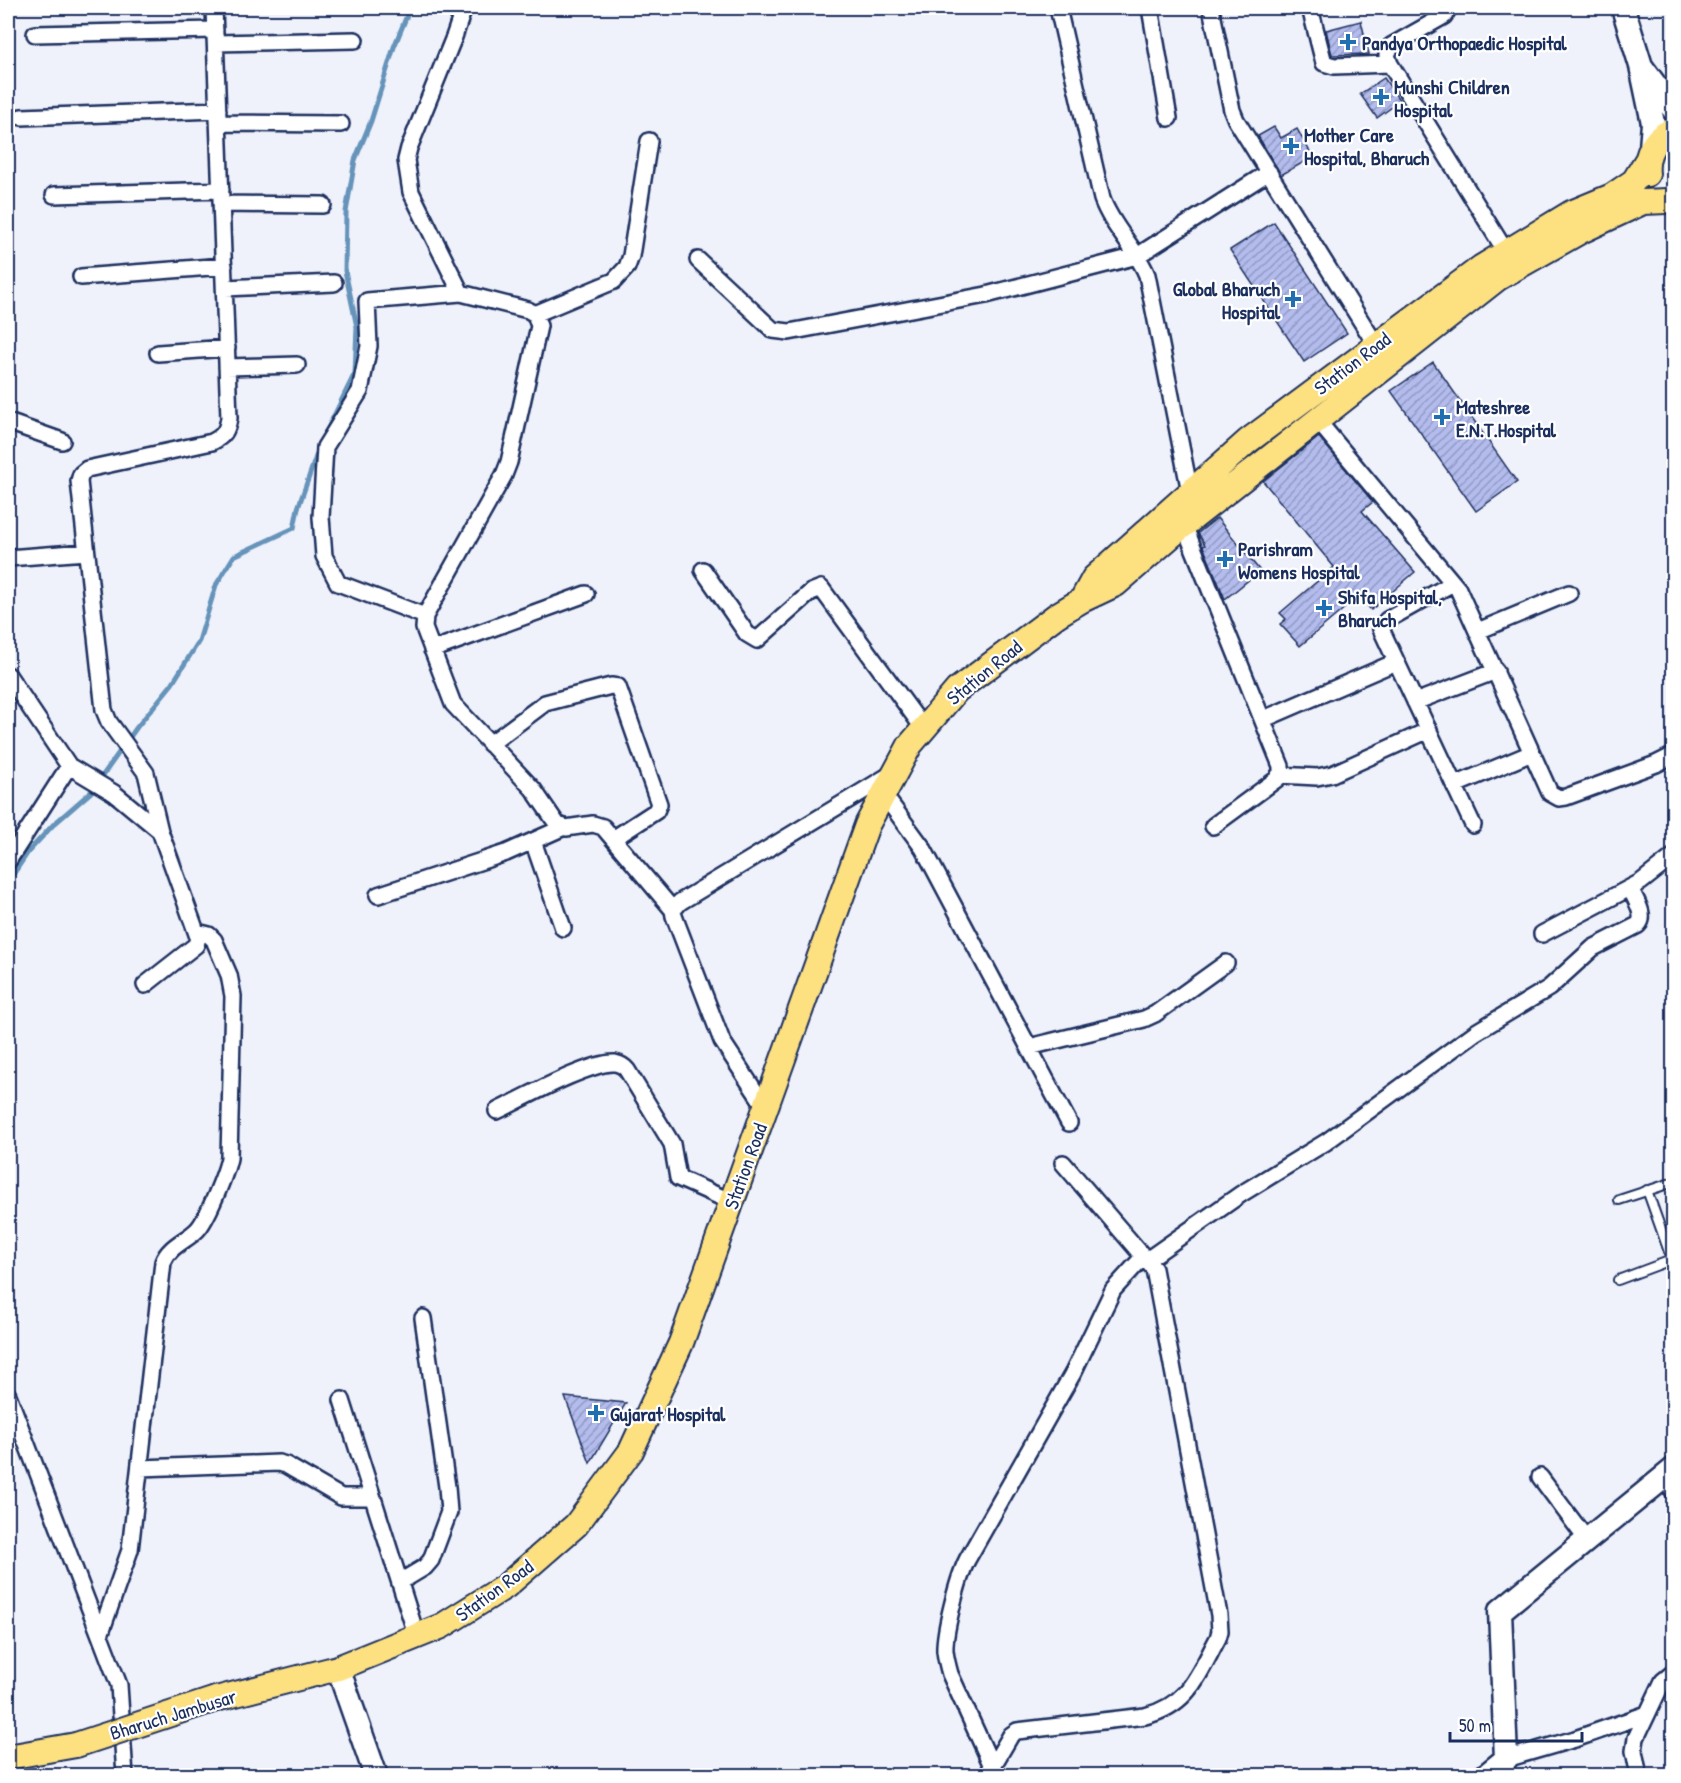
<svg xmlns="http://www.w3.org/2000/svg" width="1681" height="1783" font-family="'Patrick Hand',sans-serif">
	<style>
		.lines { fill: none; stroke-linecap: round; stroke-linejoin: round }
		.stream { stroke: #6593ba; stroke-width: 5 }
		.building { fill: url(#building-hatch); stroke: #1b2f5e; stroke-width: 1.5 }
		.lane-casing { stroke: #1b2f5e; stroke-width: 12 }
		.street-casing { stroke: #1b2f5e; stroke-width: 20 }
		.secondary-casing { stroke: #1b2f5e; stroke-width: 27 }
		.primary-casing { stroke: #1b2f5e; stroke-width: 28 }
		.lane { stroke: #fff; stroke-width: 8 }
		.street { stroke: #fff; stroke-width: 15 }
		.secondary { stroke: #fff; stroke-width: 22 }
		.primary { stroke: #fde080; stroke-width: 24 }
		.primary-bridge-casing { stroke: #1b2f5e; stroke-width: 28; stroke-linecap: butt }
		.primary-bridge { stroke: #fde080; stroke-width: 24 }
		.poi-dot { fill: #1f6fb2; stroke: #fff; stroke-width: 2 }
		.labels { text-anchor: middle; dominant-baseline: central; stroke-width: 4.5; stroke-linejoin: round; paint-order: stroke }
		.poi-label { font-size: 20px; font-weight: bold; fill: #1b2f5e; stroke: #fff; text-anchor: start }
		.street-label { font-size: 20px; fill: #1b2f5e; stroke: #fff }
	</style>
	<defs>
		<pattern id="building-hatch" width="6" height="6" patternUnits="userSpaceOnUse" patternTransform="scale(1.5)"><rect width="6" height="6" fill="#b3bced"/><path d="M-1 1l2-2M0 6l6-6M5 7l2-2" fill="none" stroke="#9199c3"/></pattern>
	</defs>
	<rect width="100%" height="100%" fill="#f0f2fb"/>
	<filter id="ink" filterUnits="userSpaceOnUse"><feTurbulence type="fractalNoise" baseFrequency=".0167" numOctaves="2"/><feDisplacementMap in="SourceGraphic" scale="12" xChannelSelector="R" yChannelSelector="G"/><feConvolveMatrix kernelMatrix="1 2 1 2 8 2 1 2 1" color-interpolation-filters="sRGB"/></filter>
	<g filter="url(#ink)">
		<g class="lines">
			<!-- stream -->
			<path class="stream" d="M325,434L355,373L357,327L345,271L346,212L355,160L371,121L394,47L410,8
				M8,882L28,852L53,825L91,792L137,727L172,684L199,641L216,585L234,556L294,528L298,508L320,445"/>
		</g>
		<!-- building -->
		<path class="building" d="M1361,21L1369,54L1332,55L1326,30Z
			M1384,78L1400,101L1377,118L1360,94Z
			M1274,127L1281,138L1297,129L1313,157L1281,175L1258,136Z
			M1274,222L1347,333L1304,362L1230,250Z
			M1433,362L1517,482L1476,511L1391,391Z
			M1319,437L1373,502L1362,511L1415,572L1371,610L1359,596L1300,646L1280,624L1286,619L1280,613L1334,567L1263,481Z
			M1217,518L1260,571L1225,599L1203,546L1205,545L1198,533Z
			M565,1397L626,1403L590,1463Z"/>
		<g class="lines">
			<!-- lane casing -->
			<g class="lane-casing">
				<path id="lane" d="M1647,1190L1674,1266
					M1619,1200L1674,1182
					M1618,1280L1674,1259"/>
			</g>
			<!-- street casing -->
			<g class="street-casing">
				<path id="street" d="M1058,8L1102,199C1112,227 1136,248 1147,275L1190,492L1195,497
					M1150,8L1169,118
					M1211,8L1232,110L1236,120L1376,345
					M1310,8L1324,63L1334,66L1390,64
					M1449,8L1444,16L1391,46L1387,55L1390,64L1506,252
					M35,34L215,30
					M216,43L355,40
					M21,117L218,110
					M219,123L341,124
					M54,195L221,190
					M221,204L323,205
					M698,260L773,330L789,332L986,295L1137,256L1269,172
					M81,277L224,266
					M225,288L334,283
					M461,293L411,192L406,160L409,148L454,37L464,8
					M535,314L614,281L627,267L631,256L649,141
					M158,353L227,348
					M227,367L297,365
					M1317,420L1458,589L1550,793L1559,798L1566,797L1656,764L1674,755
					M8,422L62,441
					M1184,525L1281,766V773L1277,779L1213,826
					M8,555V558L86,552
					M703,570L747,634L757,640L811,592L821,588L924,729
					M1453,583L1387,620L1381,629L1473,825
					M425,616L338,583L324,556L321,517L325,447L360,391L369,346L367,301L461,293L528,310L535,314L539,326L509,462L504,475L425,616L424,628L453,704L533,789L557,824L566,828L593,824L603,827L673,910
					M1478,631L1569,593
					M432,650L586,594
					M8,675L69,766L114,793L160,831
					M1415,702L1496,671
					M1264,719L1396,662
					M490,744L545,703L611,686L618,687L659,804L656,811L613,839
					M1279,775L1317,777L1332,774L1429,730
					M1455,785L1532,753
					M884,795L923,848L1069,1123
					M533,841L563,928
					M8,861L69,766
					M378,895L506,853L562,828
					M1542,934L1641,882L1674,856
					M145,985L196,945L198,937L160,831L146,773L109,722L104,710L79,481L81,474L87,469L212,442C224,436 227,431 229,418L214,8
					M1029,1047L1144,1019L1155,1014L1226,963
					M766,1108L722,1041L674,916L673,910L680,902L893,773
					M497,1111C522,1099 591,1061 615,1063C620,1064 624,1066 627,1070L672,1144L678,1178L732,1202
					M1147,1260L1241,1194L1326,1142L1476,1032L1549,988L1593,948L1638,925C1647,916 1635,899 1630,888
					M8,1395L119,1685L125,1776
					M342,1400L417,1637
					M140,1468L279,1463L286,1465L341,1497H372
					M1665,1476L1674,1492
					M1540,1477L1587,1540
					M400,1582L425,1567L431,1560L449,1512L447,1487L423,1318
					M100,1635L130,1550L163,1262C169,1246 186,1241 197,1230C207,1220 226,1173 229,1158L233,996L229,975L214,940L209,935L197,932
					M1506,1759L1575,1739L1647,1714
					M992,1766L950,1674C948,1667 946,1659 945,1651C944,1632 958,1578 967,1560L1073,1373L1113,1290L1144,1256
					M987,1776L1011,1735L1017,1731L1145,1716C1189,1705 1198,1675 1218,1638L1220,1631L1219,1615L1154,1269L1063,1163
					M1639,1776L1634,1751L1636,1738L1663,1681L1674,1672"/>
			</g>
			<!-- secondary casing -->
			<g class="secondary-casing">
				<path id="secondary" d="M1623,8L1641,66
					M1651,148L1653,123L1641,66L1674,110
					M338,1668L376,1776
					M1485,1776L1506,1759L1500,1611L1674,1469"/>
			</g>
			<!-- primary casing -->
			<g class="primary-casing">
				<path id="primary" d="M1647,174C1645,155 1654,136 1674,130
					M1082,600L1094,578L1248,441L1482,267L1571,213L1612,196L1634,181L1647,160
					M216,1699L338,1668L442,1626L506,1586L576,1525L631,1451L681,1343L867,825L910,745L957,690L1057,615L1082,600L1116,584L1179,529L1498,278L1579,232L1643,202L1667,201
					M8,1757L76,1745"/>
			</g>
			<!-- lane -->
			<use href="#lane" class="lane"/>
			<!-- street -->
			<use href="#street" class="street"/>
			<!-- secondary -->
			<use href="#secondary" class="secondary"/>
			<!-- primary -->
			<use href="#primary" class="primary"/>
			<!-- primary-bridge casing -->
			<g class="primary-bridge-casing">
				<path id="primary-bridge" d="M76,1745L216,1699"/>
			</g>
			<!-- primary-bridge -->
			<use href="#primary-bridge" class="primary-bridge"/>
		</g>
	</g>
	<!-- markers -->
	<g class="poi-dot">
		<path d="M1345 33h6v6h6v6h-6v6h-6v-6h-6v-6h6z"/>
		<path d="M1378 88h6v6h6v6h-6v6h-6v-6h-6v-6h6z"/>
		<path d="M1288 137h6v6h6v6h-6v6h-6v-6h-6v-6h6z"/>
		<path d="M1290 290h6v6h6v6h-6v6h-6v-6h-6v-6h6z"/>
		<path d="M1439 408h6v6h6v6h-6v6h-6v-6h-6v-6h6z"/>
		<path d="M1222 550h6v6h6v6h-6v6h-6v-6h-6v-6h6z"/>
		<path d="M1321 599h6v6h6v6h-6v6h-6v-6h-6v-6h6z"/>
		<path d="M593 1404h6v6h6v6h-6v6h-6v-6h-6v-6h6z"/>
	</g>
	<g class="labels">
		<!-- poi labels -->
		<g class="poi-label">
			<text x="1362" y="42">Pandya Orthopaedic Hospital</text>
			<text x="1394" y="86">Munshi Children<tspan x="1394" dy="23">Hospital</tspan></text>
			<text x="1304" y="134">Mother Care<tspan x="1304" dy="23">Hospital, Bharuch</tspan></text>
			<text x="1280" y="288" text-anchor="end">Global Bharuch<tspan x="1280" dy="23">Hospital</tspan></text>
			<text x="1456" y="406">Mateshree<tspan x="1456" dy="23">E.N.T.Hospital</tspan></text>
			<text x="1238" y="548">Parishram<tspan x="1238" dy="23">Womens Hospital</tspan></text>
			<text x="1338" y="596">Shifa Hospital,<tspan x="1338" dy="23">Bharuch</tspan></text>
			<text x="610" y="1413">Gujarat Hospital</text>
		</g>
		<!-- street labels -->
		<g class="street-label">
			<text transform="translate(1352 363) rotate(-37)">Station Road</text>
			<text transform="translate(984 672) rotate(-39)">Station Road</text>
			<text transform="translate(745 1166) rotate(-70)">Station Road</text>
			<text transform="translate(494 1590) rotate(-36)">Station Road</text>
			<text transform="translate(173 1714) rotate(-17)">Bharuch Jambusar</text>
		</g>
	</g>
	<!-- margin -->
	<rect width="1681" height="1783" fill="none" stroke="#fff" stroke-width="30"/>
	<rect x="15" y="15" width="1651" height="1753" fill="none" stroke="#1b2f5e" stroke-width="2" filter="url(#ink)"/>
	<!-- scale -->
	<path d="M1450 1732v9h132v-9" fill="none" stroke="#1b2f5e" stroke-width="3"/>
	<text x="1459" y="1732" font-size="18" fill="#1b2f5e" stroke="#ffffff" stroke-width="4.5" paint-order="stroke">50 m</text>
</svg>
